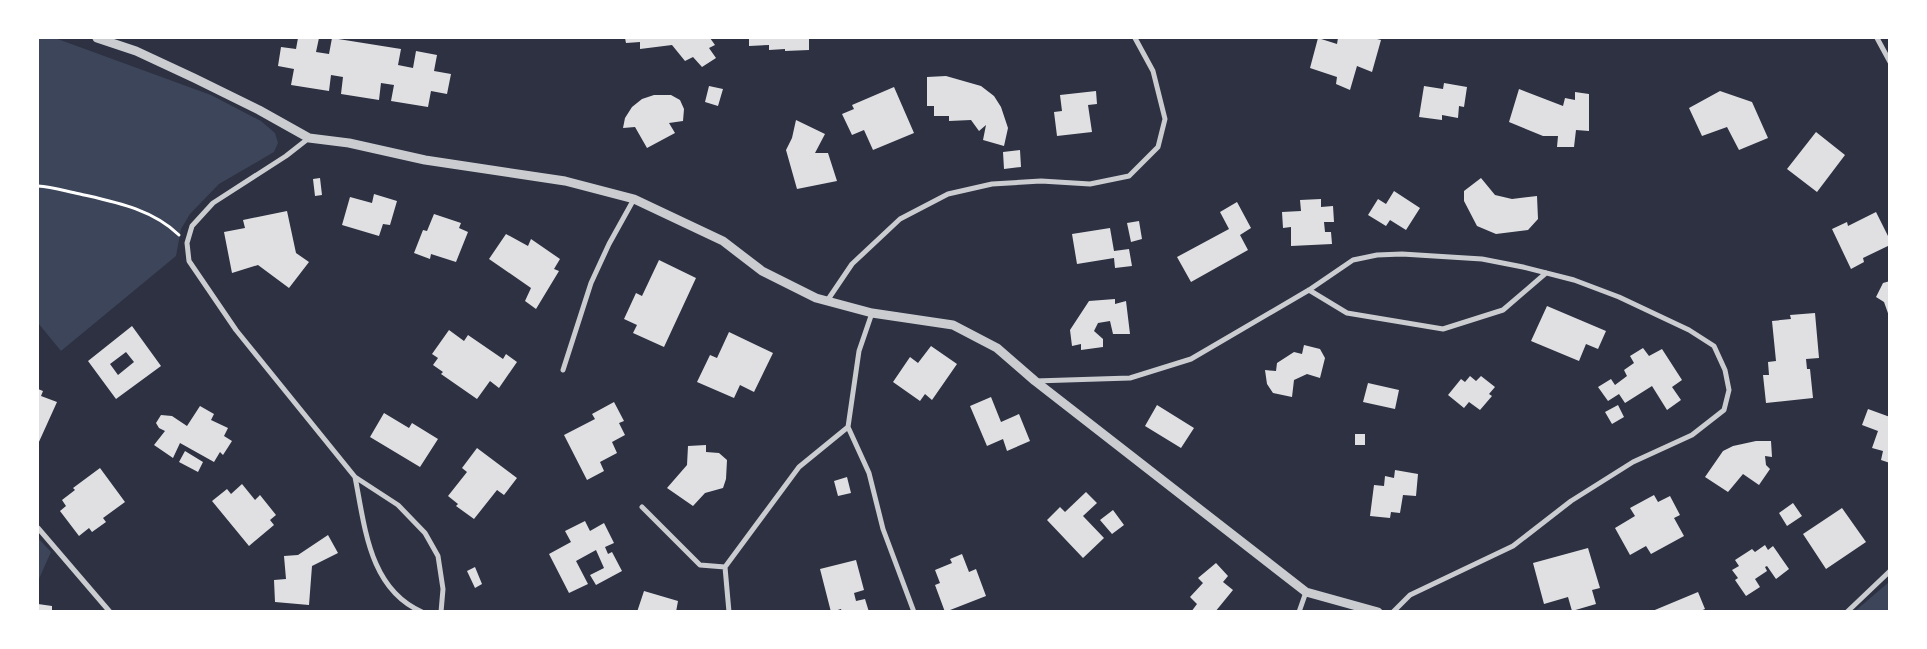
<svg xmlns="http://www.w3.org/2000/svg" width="1927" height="649" font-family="Jost,sans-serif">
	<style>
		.green { fill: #3c4559 }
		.building { fill: #e0e0e3; fill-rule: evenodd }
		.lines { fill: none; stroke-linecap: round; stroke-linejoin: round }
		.path { stroke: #fff; stroke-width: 3 }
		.minor { stroke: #caccd0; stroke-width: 5 }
		.tertiary { stroke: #caccd0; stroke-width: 9 }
	</style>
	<rect width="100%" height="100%" fill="#2d3142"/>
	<!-- green -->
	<path class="green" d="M38,38H55L211,95L261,121L275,133L278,143L274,152L219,184L190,214L181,229L176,256L61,351L38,323Z
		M38,538L51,552L38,581Z
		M1889,582V611H1855Z"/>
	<!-- building -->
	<path class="building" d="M298,38H319L316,52L329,54L332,38L401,49L398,65L413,68L416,51L437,55L434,71L451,74L447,94L431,91L428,107L391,101L394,85L381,83L379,100L341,94L343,77L331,75L329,91L291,85L294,69L278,66L281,47L296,49Z
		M625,38H710L715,45L709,48L716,58L702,67L693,57L685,61L672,45L640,49V42L626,43Z
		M749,38H809V50L785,51V49L769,50V45L749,46Z
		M1318,38L1337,44L1338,38H1373L1381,40L1372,72L1357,66L1350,90L1336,84L1337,77L1310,68Z
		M946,76L981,86L994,96L1001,107L1008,128L1004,146L983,140L986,125L979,131L971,120L949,121V116H934V106H927V77Z
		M1444,83L1467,87L1464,107L1459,106L1458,118L1442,115V120L1419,117L1424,86L1443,89Z
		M709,86L723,89L718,106L705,102Z
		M894,87L914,133L873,150L864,130L852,135L842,114L854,109L852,105Z
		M1519,89L1563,106L1565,98L1575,100V92L1589,94V131L1576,130L1574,147H1557L1558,136H1543L1509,122Z
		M1096,91L1097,104L1088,105L1092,132L1057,136L1054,112L1062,111L1060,95Z
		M1720,91L1752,102L1768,138L1739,150L1727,127L1702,136L1689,108Z
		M654,95H671L680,100L684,109L683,121L669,123L675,133L647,148L635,127L623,128L625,118L632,107L642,99Z
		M796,120L825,134L815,153H828L837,181L797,189L786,150L792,138Z
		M1816,132L1845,155L1817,192L1787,169Z
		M1020,150L1021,167L1004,169L1003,152Z
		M320,178L322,195L315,196L313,179Z
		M1481,178L1495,195L1512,199L1537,196L1538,219L1528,230L1496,234L1477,226L1464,201V191Z
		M1394,191L1420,208L1406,230L1390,220L1386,226L1368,215L1378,199L1386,204Z
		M374,194L397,201L390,225L383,224L379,236L342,225L350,197L372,203Z
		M1321,199V207L1333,206L1334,222H1324L1325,232H1331L1332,244L1291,246V227L1283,228L1282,212L1301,211L1300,200Z
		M1237,202L1251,228L1240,235L1248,250L1191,282L1177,257L1229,229L1220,212Z
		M287,211L296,253L309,262L289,288L258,265L232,273L224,232L245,228L243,220Z
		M1876,212L1890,240V245L1863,258L1864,262L1851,269L1832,229L1847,222L1848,226Z
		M434,214L461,223L459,228L468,232L456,262L431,254L430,259L414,253L423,230L427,231Z
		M1139,221L1142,239L1131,242L1127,223Z
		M1110,228L1114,251L1129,249L1132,266L1115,268L1114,258L1077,264L1072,234Z
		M506,234L528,246L531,239L560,259L554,269L559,271L536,309L525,301L531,288L489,259Z
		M659,260L696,278L664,347L633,333L637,325L624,319L636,293L642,296Z
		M1890,281V316H1889L1884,302L1876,297L1883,283Z
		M1115,299V304L1126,301L1130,334H1113L1110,321L1098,323L1094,331L1103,339V347L1081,350V344L1072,346L1070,330L1089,301Z
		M1547,306L1606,331L1598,349L1586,344L1579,361L1531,341Z
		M1815,313L1819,358L1806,359L1807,369H1810L1813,398L1766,403L1763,375H1769L1768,362L1776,361L1772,321L1791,319L1790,315Z
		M132,326L161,366L116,399L88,361ZM126,352L134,362L118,375L110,364Z
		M449,330L464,341L468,335L503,359L506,354L517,362L499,388L490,381L477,399L441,374L443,372L433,365L438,358L432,354Z
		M729,332L773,353L754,392L740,385L734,398L697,382L710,355L717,358Z
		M1304,345L1320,349L1325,358L1320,378L1307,374L1294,380L1292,397L1273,393L1267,384L1265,370L1276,371L1277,363L1294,352L1302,354Z
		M931,346L957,364L932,400L925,394L920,401L893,382L910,357L918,363Z
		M1643,348L1649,356L1662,349L1682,380L1672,387L1681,400L1667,410L1652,386L1625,403L1619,394L1608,401L1598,387L1611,379L1615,385L1627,376L1624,370L1634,363L1630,356Z
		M1470,376L1476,381L1481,376L1495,387L1489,394L1492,396L1480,410L1469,402L1464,408L1448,395L1461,379L1465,382Z
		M1368,383L1399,390L1395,409L1363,402Z
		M38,389L43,391L41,396L57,402L38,444Z
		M991,397L1001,422L1019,414L1030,441L1007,451L1003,439L987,446L970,406Z
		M614,402L624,421L619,423L625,435L612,442L617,453L600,462L604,471L587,480L564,435L595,419L592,414Z
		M1157,405L1194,428L1181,448L1145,426Z
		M1618,405L1624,417L1612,424L1605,412Z
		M200,406L214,414L211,420L228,428L224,436L232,441L223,455L220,452L214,462L180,443L173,458L154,445L165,431L159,428L156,423L161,415L172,416L187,426Z
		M1868,409L1890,417V463L1881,460L1883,451L1872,448L1878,431L1862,425Z
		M384,413L409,428L412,423L438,439L420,467L370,437Z
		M1355,434H1365V445H1355Z
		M1756,441H1771L1772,457L1765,456L1766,465L1770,469L1759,485L1743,474L1728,492L1705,477L1723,451L1733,446Z
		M706,445V452L719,453L727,460L726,479L723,488L705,493L693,506L667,488L687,465L688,446Z
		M477,448L517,478L504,495L497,490L474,519L456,506L458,504L448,496L467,472L462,468Z
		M185,451L203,462L198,472L179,462Z
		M100,468L125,502L103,518L106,522L92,532L89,528L79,536L60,511L66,506L62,500L75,490L73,488Z
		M1395,470L1418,474L1416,496L1403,495L1400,513L1391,512L1390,518L1370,516L1374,485L1384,486L1385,476L1394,478Z
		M847,477L851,493L838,496L834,481Z
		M242,484L255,500L260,495L276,515L270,520L274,525L249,546L212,501L227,489L231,494Z
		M1086,492L1097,503L1083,516L1104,538L1083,558L1047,520L1060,507L1065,512Z
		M1654,495L1658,502L1670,496L1680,515L1674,518L1684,536L1651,554L1646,546L1630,555L1615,528L1635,516L1630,508Z
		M1793,503L1802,516L1787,526L1779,513Z
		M1842,508L1866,542L1826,569L1803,534Z
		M1113,510L1124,525L1112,534L1100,520Z
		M585,521L590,531L604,523L614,543L605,547L608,554L612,552L622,571L596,585L590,575L604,568L596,550L576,561L588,584L569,593L549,554L571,542L565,531Z
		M328,535L338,553L312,566L309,605L275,602L274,580L286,579L284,556L298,555Z
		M1765,545L1768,550L1773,546L1789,569L1776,579L1767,566L1765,567L1767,571L1755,579L1760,587L1746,596L1735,580L1738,578L1732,570L1739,566L1735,560L1752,549L1755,552Z
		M1588,548L1600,588L1592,590L1596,604L1572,611L1568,597L1544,604L1533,563Z
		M962,554L969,572L976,569L986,596L945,612L935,585L940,583L935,570L952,563L950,559Z
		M856,560L864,590L854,593L856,601L865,599L869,612H842L841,609L831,612L820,569Z
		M1216,563L1228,576L1223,582L1233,590L1215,612H1191L1197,604L1190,597L1203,583L1198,578Z
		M475,567L482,584L475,588L467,571Z
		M644,591L678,601L676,612H637Z
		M1698,592L1705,609L1698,612H1650Z
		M38,604L52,606V612H38Z"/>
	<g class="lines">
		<!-- path -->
		<path class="path" d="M38,186C52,187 65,191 80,194C115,202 152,209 179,235"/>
		<!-- minor -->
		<path class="minor" d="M1877,38L1890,62
			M309,138L286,156L213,203L192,226L187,243L189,261L236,330L355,477L398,505L425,533L438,556L443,589L441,612
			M1309,290L1347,313L1443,329L1503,310L1546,273
			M827,301L852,264L900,219L948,194L992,184L1041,181L1090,184L1129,176L1158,147L1165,119L1153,71L1135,38
			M872,313L859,351L848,427L869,473L883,529L914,612
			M563,370L591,283L609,244L634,199
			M1035,381L1130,378L1191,359L1309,290L1353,260L1377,255L1402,254L1482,259L1523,267L1574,280L1619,297L1689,330L1714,346L1725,370L1729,390L1724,410L1692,435L1633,462L1571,501L1513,546L1410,595L1393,612
			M355,477C365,527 369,589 422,612
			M642,507L700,565L725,567
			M38,528L110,612
			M729,612L725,567L799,467L848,427
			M1299,612L1306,592
			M1847,612L1890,571"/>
		<!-- tertiary -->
		<path class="tertiary" d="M97,38L136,51L194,78L259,110L309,138L349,143L425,160L565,181L634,199L723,241L762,271L816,298L872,313L953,325L997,348L1035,381L1306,592L1378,612"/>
	</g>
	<!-- border -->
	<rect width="1927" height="649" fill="none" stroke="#ffffff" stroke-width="78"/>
</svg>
